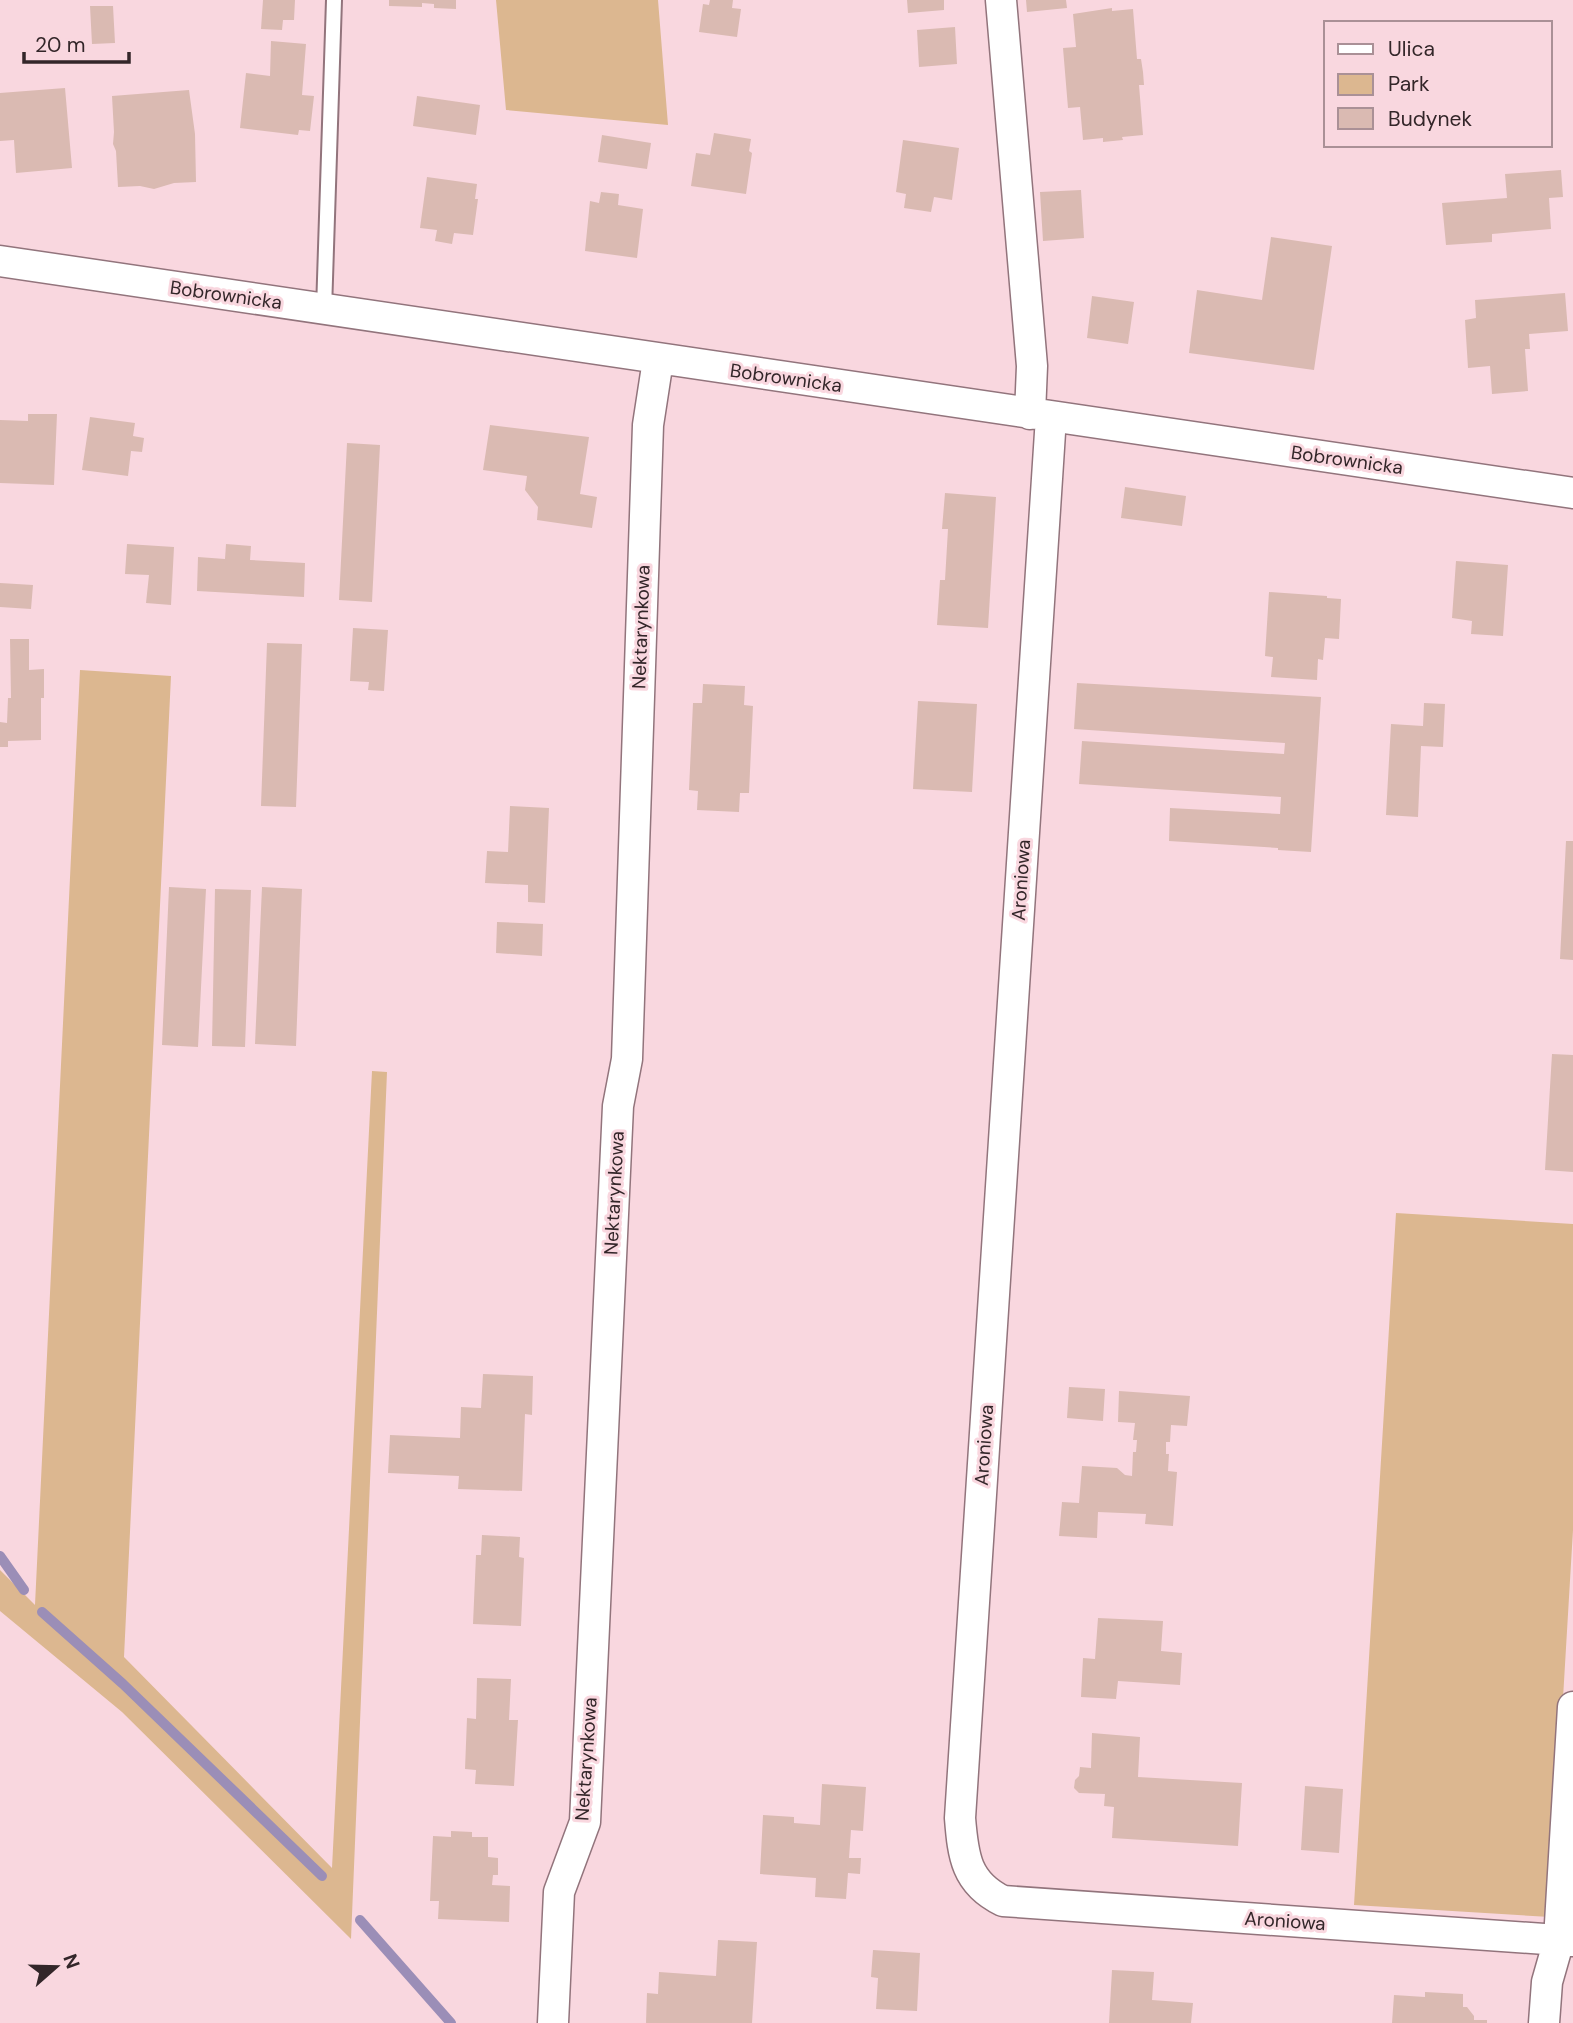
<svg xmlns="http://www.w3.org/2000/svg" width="1573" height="2023" font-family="'DM Sans',sans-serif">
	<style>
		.green { fill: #dcb790 }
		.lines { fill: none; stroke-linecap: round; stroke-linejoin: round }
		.stream { stroke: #9b8eb7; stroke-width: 10 }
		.building { fill: #dabab2 }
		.service-casing { stroke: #92747c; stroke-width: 18 }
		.minor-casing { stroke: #92747c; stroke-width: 33 }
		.service { stroke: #fff; stroke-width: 14 }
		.minor { stroke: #fff; stroke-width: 30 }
		.labels { text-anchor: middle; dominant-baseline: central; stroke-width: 6; stroke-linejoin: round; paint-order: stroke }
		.street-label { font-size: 19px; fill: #332629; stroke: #f9d7df }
	</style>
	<rect width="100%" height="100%" fill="#f9d7df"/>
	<!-- green -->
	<path class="green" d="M496,0H658L668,125L506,110Z
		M80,670L171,676L124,1657L332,1868L372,1071L387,1072L351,1939L122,1712L0,1611V1570L35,1605Z
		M1396,1213L1573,1224V1530L1550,1917L1354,1905Z"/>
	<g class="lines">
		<!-- stream -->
		<path class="stream" d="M0,1556L24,1590
			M42,1612L123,1684L322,1876
			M360,1920L451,2023"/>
	</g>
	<!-- building -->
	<path class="building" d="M263,0H295L294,20H283L282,30L261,29Z
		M389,0H456V9L434,8V4L422,3V7L389,6Z
		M710,0H733L732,8L741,9L737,37L699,32L703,4L709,5Z
		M907,0H944V10L908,13Z
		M1026,0H1066L1067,8L1027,12Z
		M90,6H113L115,43L92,44Z
		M1112,8V11L1133,9L1137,59H1141L1143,72L1144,85H1139L1143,135L1122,137L1123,140L1103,142V138L1083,140L1080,107L1068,108L1063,48L1076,47L1073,14Z
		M955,27L957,64L919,67L917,30Z
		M271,41L306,44L302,95L314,96L310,131L299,130L298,135L240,128L246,73L270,76Z
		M65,88L72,168L16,173L14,140L0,141V93Z
		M189,90L195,134L196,182L174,183L154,189L140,186L118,187L116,151L113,144L114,132L112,96Z
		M417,96L480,105L476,135L413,126Z
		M714,133L751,139L749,151L752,153L746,194L691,186L696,153L710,155Z
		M602,135L651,143L647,169L598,162Z
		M903,140L959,148L952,200L934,197L931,212L904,208L906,194L896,192Z
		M1561,170L1563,197L1549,198L1551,229L1492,234V242L1446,245L1442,203L1507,198L1505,174Z
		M427,177L477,184L475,199H478L473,235L454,233L452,244L435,241L437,230L420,228Z
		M1081,190L1084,238L1043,241L1040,192Z
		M601,192L619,194L618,205L643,209L637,258L585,251L590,201L599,203Z
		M1271,237L1332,246L1314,370L1189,353L1197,290L1262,300Z
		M1565,293L1568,331L1529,334L1530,349H1525L1528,391L1492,394L1490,366L1468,368L1465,320L1476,318L1475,300Z
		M1092,296L1134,302L1128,344L1087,338Z
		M28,414H57L54,485L0,483V420L28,421Z
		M90,417L135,423L133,436L144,438L142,452L131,451L128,476L82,470Z
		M490,425L589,437L580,494L597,497L592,528L537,520L538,507L525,490L527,476L483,470Z
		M347,443L380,445L372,602L339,600Z
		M1125,487L1186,496L1182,526L1121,518Z
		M945,493L996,497L988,628L937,625L940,580H945L948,529H942Z
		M127,544L174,547L171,605L146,603L149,575L125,574Z
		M226,544L251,546L250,560L305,563L304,597L197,591L198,557L225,559Z
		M1456,561L1508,565L1503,636L1471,634L1472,621L1452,618Z
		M0,583L33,585L31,609L0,607Z
		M1269,592L1327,596V598L1341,599L1339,639L1325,638L1323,660L1318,659L1317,680L1271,677L1273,657L1265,656Z
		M353,628L388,630L384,691L368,690L369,682L350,681Z
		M10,639H29V670L44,669V698H41V740L8,741V747H0V722L7,723L8,698H11Z
		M267,643L302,644L296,807L261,806Z
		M1077,683L1321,697L1311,852L1278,850V848L1169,841L1170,808L1280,814L1281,797L1079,784L1082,741L1284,754L1285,743L1074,729Z
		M703,684L745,686L744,705L753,706L749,793H740L739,812L697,810L698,791L689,790L693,703H702Z
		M918,701L977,704L972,792L913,789Z
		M1424,703L1445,704L1443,747L1421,746L1418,817L1386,815L1391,724L1423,726Z
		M510,806L549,808L545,903L528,902V885L485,883L487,851L508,852Z
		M1566,841H1573V960L1560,959Z
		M169,887L206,889L198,1047L162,1045Z
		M262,887L302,889L296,1046L255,1044Z
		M215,889L251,890L245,1047L212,1046Z
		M497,922L543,924L542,956L496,953Z
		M1552,1054L1573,1055V1172L1545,1170Z
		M483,1374L533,1376L532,1415L525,1414L522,1491L458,1489L459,1476L388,1473L390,1435L460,1438L461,1407L481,1408Z
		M1069,1387L1105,1389L1103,1421L1067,1418Z
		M1119,1391L1190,1396L1187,1426L1171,1425L1170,1442H1166V1454H1169L1168,1471L1177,1472L1173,1526L1145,1524L1146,1514L1098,1512L1097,1538L1059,1536L1062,1502L1079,1503L1082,1466L1117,1468L1125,1475L1132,1476L1133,1452H1136L1137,1440H1133L1135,1423L1118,1422Z
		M482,1535L520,1537L519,1557L524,1558L521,1626L473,1624L476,1555H481Z
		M1098,1618L1163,1621L1161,1651L1182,1653L1180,1685L1118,1681L1116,1699L1081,1697L1083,1658L1095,1659Z
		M477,1678L511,1679L509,1720H518L514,1786L475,1784L476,1770L465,1769L467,1718L476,1719Z
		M1092,1733L1140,1737L1138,1777L1242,1783L1238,1846L1112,1838L1114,1807L1104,1806L1105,1794L1079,1793L1074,1788L1075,1780L1079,1776L1080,1767L1091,1768Z
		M822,1784L866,1787L863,1831L851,1830L849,1858H861L860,1874L848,1873L846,1899L815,1897L816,1878L760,1874L763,1815L794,1817V1823L820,1825Z
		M1305,1786L1343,1789L1339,1853L1301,1850Z
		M451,1831L472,1832V1837H488V1857L498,1858V1875H493L492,1885L510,1886L509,1922L438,1919L439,1901H430L433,1836L451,1837Z
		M718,1940L757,1942L752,2023H646L647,1993L658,1994L659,1972L716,1976Z
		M873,1950L920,1953L917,2011L876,2009L878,1978L871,1977Z
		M1112,1970L1154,1972L1152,2000L1193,2003L1191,2023H1109Z
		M1425,1992L1463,1994V2007H1467L1474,2016V2020H1487V2023H1392L1394,1995L1425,1997Z"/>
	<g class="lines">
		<!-- service casing -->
		<g class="service-casing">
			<path id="service" d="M324,310L334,0"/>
		</g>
		<!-- minor casing -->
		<g class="minor-casing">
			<path id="minor" d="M1001,0L1032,366L1030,414
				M0,261L1573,493
				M1051,417L960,1818C963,1856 966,1883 1003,1901L1573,1941
				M553,2023L559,1892L585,1822L618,1106L627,1059L648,425L658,360
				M1544,2023L1547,1982L1559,1940L1573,1707"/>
		</g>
		<!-- service -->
		<use href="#service" class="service"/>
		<!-- minor -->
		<use href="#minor" class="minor"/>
	</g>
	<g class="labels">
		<!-- street labels -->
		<g class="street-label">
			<text transform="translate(226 295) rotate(8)">Bobrownicka</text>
			<text transform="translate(786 378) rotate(8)">Bobrownicka</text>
			<text transform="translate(1347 460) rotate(8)">Bobrownicka</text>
			<text transform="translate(641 627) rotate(-88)">Nektarynkowa</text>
			<text transform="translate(1021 880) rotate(-86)">Aroniowa</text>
			<text transform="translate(614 1193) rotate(-87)">Nektarynkowa</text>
			<text transform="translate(984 1445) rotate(-86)">Aroniowa</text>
			<text transform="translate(586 1759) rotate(-86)">Nektarynkowa</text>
			<text transform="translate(1285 1921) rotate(4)">Aroniowa</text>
		</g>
	</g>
	<!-- legend -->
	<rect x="1324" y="21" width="228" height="126" fill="#f9d7df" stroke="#aa9096" stroke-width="2"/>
	<rect x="1338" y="44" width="35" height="10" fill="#ffffff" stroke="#aa9096" stroke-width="2"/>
	<text x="1388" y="56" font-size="21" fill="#332629">Ulica</text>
	<rect x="1338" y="74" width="35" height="21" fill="#dcb790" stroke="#aa9096" stroke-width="2"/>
	<text x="1388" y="91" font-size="21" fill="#332629">Park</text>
	<rect x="1338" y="108" width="35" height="21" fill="#dabab2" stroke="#aa9096" stroke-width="2"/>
	<text x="1388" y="126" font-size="21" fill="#332629">Budynek</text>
	<!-- north arrow -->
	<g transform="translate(56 1967) rotate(70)" stroke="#f9d7df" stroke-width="5" paint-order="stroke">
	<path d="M0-5L12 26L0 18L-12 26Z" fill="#332629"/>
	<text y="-10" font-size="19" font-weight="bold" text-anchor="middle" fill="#332629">N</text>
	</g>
	<!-- scale -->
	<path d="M24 52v10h105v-10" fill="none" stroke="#332629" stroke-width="3.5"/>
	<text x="35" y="52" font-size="21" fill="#332629" stroke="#f9d7df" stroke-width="5" paint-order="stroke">20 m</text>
</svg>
